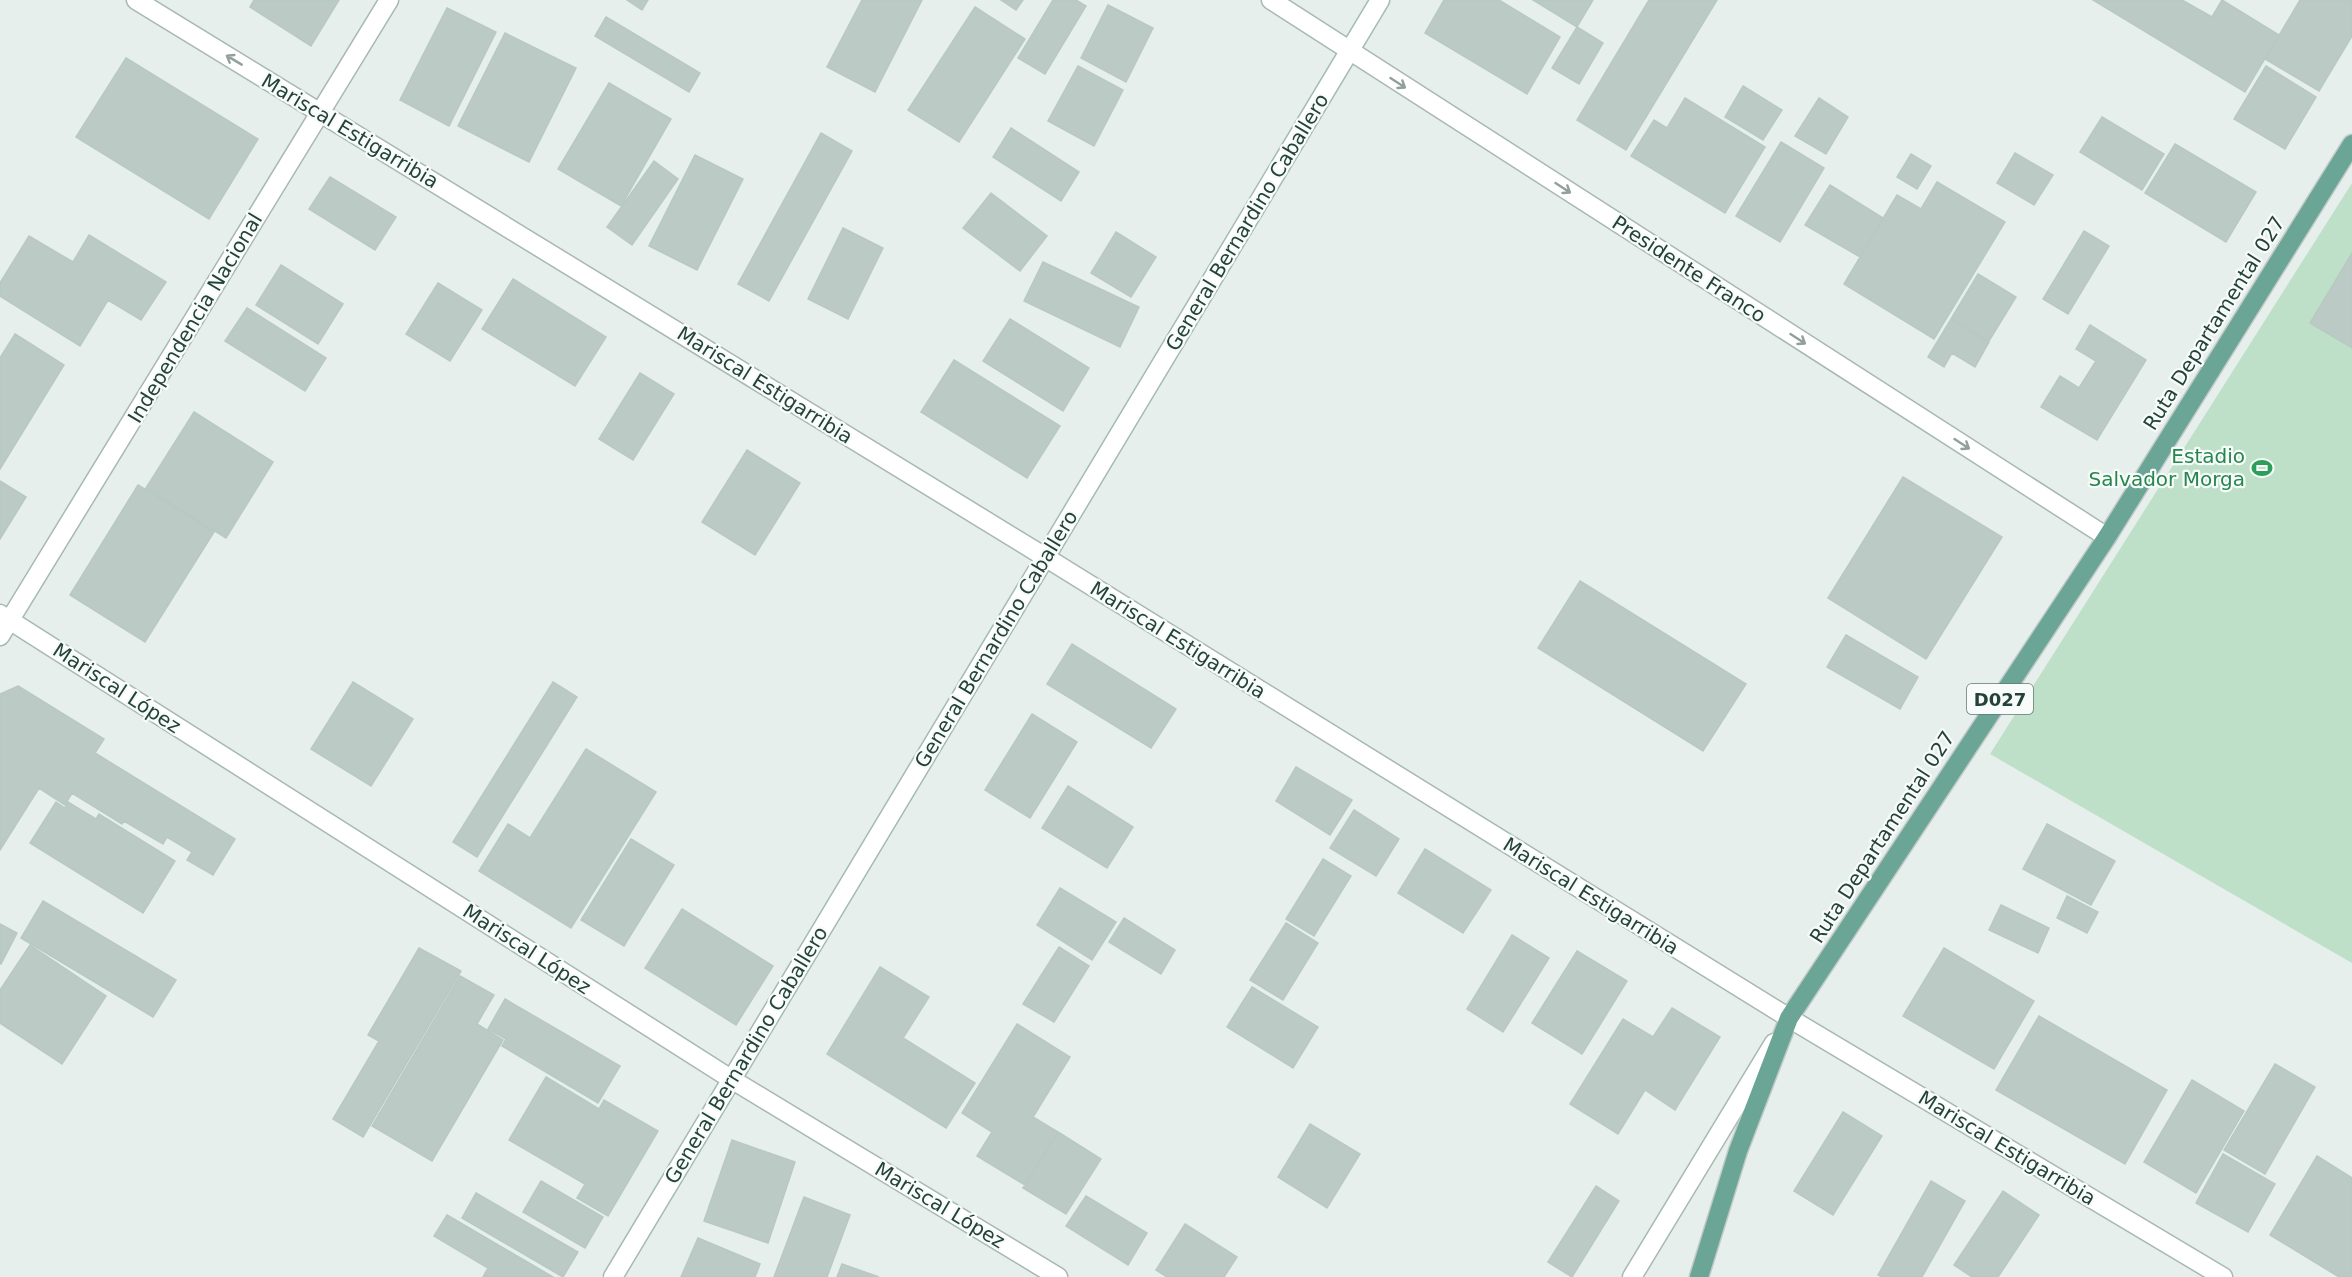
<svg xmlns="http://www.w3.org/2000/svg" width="2352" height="1277" font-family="'DejaVu Sans',sans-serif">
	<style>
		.green { fill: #bfe0c8 }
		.building { fill: #bbcac4; stroke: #b8c9c2; stroke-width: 1.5 }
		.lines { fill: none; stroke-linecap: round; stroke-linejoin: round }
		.street-casing { stroke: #a8b8b2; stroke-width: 21 }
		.secondary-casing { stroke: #a4bbb3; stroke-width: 21 }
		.primary-casing { stroke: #c2cac8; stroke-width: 21 }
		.street { stroke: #fff; stroke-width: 18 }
		.secondary { stroke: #fff; stroke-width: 18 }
		.primary { stroke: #6aa596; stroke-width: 18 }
		.oneway { stroke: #92a09c }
		.labels { text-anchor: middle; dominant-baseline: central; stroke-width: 4.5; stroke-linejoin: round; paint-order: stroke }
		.shield { fill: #f7fbf9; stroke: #637a73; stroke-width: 1.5 }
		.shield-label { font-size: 18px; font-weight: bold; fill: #24423a }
		.street-label { font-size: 20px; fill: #24423a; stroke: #f7fbf9 }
		.leisure-label { font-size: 20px; fill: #27864d; stroke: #f7fbf9; text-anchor: end }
	</style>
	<rect width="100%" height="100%" fill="#e6efeb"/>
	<!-- green -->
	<path class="green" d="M2352,183V963L1990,754Z"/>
	<!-- building -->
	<path class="building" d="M254,0H339L311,46L250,7Z
		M627,0H648L642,10Z
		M862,0H922L875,92L827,67Z
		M1001,0H1023L1016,10Z
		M1053,0H1076L1086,6L1045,74L1018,58Z
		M1444,0H1499L1560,37L1527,94L1425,33Z
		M1533,0H1593L1577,27Z
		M1649,0H1717L1626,150L1577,120Z
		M2093,0H2182L2212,17L2222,0L2279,35L2245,92Z
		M2300,0H2352V36L2319,91L2265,59Z
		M1108,5L1153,28L1126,82L1081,58Z
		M975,7L1025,39L959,142L908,110Z
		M447,8L496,32L449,126L400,100Z
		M606,17L700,73L689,92L595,36Z
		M1577,27L1603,43L1579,84L1552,68Z
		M505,33L576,68L529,162L458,126Z
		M126,58L258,139L209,219L76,137Z
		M1078,66L1123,90L1094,146L1048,121Z
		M2266,66L2316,97L2285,149L2234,119Z
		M609,83L671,119L621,206L558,169Z
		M1743,86L1782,110L1763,140L1725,117Z
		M1685,98L1765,147L1725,213L1631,156L1654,120L1667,128Z
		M1819,98L1848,117L1826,154L1795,136Z
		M2102,117L2164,154L2142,190L2080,152Z
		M1011,128L1079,172L1061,201L993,157Z
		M821,133L852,151L769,301L738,284Z
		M1781,142L1824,168L1780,242L1736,216Z
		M2175,144L2256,192L2226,242L2145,193Z
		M2015,153L2053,175L2034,205L1997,183Z
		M1911,154L1931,166L1917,189L1897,177Z
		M695,155L743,179L697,270L649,246Z
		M654,161L678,179L632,245L607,227Z
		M330,177L396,217L375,250L309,209Z
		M1937,182L2005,222L1934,339L1844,284L1897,195L1921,209Z
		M1830,185L1883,218L1860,257L1805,225Z
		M991,193L1047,236L1020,271L963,228Z
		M843,228L883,248L848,319L808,299Z
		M2084,231L2109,246L2068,314L2043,299Z
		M1116,232L1156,257L1131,297L1091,273Z
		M89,235L166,282L141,320L108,300L80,346L0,296V283L29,236L73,262Z
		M2352,253V348L2310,323Z
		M1043,262L1139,307L1120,347L1024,301Z
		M281,265L343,304L318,344L256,305Z
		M1978,274L2016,297L1989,341L1951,319Z
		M513,279L606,337L575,386L482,329Z
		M438,283L482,310L450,361L406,334Z
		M247,308L326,358L305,391L225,341Z
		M1010,319L1089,368L1063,411L983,361Z
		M1951,319L1989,342L1975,367L1952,353L1944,367L1928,357Z
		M2090,325L2146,360L2097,440L2041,407L2060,376L2079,388L2096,361L2076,349Z
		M15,334L64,365L0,469V358Z
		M954,360L1060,426L1027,478L921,412Z
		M640,373L674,394L633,460L599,439Z
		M194,412L273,462L226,538L146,488Z
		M747,450L800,483L755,555L702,522Z
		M1903,477L2002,537L1926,659L1828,598Z
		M0,481L26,497L0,539Z
		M138,485L214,532L145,642L70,595Z
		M1580,581L1746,684L1703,751L1538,648Z
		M1846,635L1918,677L1900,709L1827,667Z
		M1072,644L1176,709L1151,748L1047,684Z
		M353,682L413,719L371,786L311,749Z
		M553,682L577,697L477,857L453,842Z
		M18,686L104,739L95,753L235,839L213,875L187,860L192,852L167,837L163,844L124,821L122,824L72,793L65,805L39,788L0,850V694Z
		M1032,714L1077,742L1030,818L985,790Z
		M586,749L656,792L571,928L479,871L508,824L530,838Z
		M1296,767L1352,800L1330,835L1276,801Z
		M1068,786L1133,827L1107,868L1042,828Z
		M56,802L65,808L68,802L96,819L99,814L175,861L143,913L30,843Z
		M1354,810L1399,839L1376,876L1330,848Z
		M2047,824L2115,861L2091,905L2023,869Z
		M631,839L674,865L624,946L581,920Z
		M1425,849L1491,890L1463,933L1398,893Z
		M1323,859L1351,876L1314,936L1286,919Z
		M1060,888L1116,922L1092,960L1037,925Z
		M2067,896L2098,912L2087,933L2057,918Z
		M43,901L176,980L153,1017L21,938Z
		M2001,905L2049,928L2038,953L1989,930Z
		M682,909L773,966L736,1025L645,968Z
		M1124,918L1175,950L1161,974L1109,942Z
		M1286,923L1318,943L1283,1000L1250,980Z
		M0,924L17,933L1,964L0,963Z
		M1512,935L1549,958L1503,1032L1467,1009Z
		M30,945L106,996L62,1064L0,1023V990Z
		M1059,947L1089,966L1054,1022L1023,1004Z
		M419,948L461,971L363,1137L333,1119L379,1041L368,1035Z
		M1944,948L2034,1001L1994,1069L1903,1016Z
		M1577,951L1627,981L1582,1054L1532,1023Z
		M880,967L929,997L903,1038L975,1083L946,1128L827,1054Z
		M460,976L494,995L477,1024L503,1040L432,1161L372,1126Z
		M1252,987L1318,1027L1293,1068L1227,1027Z
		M505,999L620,1066L598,1103L502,1046L506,1039L488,1029Z
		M1672,1008L1720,1037L1675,1110L1645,1090L1618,1134L1570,1104L1623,1019L1653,1037Z
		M2039,1016L2167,1090L2125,1164L1996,1090Z
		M1017,1024L1070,1057L1033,1117L1058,1132L1025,1185L977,1156L992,1132L962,1113Z
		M2275,1064L2315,1087L2265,1174L2224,1150Z
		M546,1077L599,1109L604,1100L658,1131L608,1216L577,1198L585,1184L509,1140Z
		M2192,1080L2244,1111L2196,1193L2144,1162Z
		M1843,1112L1882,1136L1833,1215L1794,1191Z
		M1310,1124L1360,1154L1327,1208L1278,1177Z
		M1058,1132L1101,1159L1066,1214L1023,1188Z
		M732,1140L795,1162L768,1243L704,1221Z
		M2223,1154L2275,1184L2248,1232L2196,1203Z
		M2317,1156L2352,1178V1277H2339L2270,1235Z
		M541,1181L603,1217L585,1248L523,1212Z
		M1931,1181L1965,1201L1922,1277H1882L1878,1275Z
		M1596,1186L1619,1201L1572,1277L1548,1262Z
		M2003,1191L2039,1215L1998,1277H1972L1954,1265Z
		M476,1193L578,1252L563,1277L462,1218Z
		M1086,1196L1147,1233L1128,1265L1066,1226Z
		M804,1197L850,1215L827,1277H774Z
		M447,1215L553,1277H483L488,1268L434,1236Z
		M1185,1224L1237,1257L1224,1277H1167L1156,1270Z
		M698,1238L760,1264L755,1277H681Z
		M842,1264L879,1277H837Z"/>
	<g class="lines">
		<!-- street casing -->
		<g class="street-casing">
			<path id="street" d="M136,0L1045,557L1789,1018L2223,1277
				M1271,0L2107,537
				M0,614L731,1079L1058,1277
				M0,636L389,0
				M1632,1277L1774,1043"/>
		</g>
		<!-- secondary casing -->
		<g class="secondary-casing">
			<path id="secondary" d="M613,1277L1380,0"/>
		</g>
		<!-- primary casing -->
		<g class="primary-casing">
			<path id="primary" d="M1699,1277L1738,1151L1789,1018L2107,537L2352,144"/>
		</g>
		<!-- street -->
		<use href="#street" class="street"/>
		<!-- secondary -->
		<use href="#secondary" class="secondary"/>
		<!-- primary -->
		<use href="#primary" class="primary"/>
	</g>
	<!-- one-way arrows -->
	<defs><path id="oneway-shaft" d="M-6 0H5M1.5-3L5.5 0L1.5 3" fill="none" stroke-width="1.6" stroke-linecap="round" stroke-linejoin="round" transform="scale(1.5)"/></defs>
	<g class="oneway">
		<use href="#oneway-shaft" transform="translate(234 60) rotate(-149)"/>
		<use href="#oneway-shaft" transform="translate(1398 83) rotate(33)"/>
		<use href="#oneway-shaft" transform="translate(1563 188) rotate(33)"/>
		<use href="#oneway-shaft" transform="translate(1798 339) rotate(33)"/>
		<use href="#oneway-shaft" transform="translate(1962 444) rotate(33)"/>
	</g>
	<!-- icons -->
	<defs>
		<g id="stadium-bare" transform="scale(1.62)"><path d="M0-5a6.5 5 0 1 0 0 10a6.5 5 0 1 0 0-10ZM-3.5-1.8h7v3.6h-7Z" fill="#2e9e5b" stroke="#f7fbf9" stroke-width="2.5" paint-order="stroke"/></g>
	</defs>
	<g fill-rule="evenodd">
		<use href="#stadium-bare" x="2262" y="468"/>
	</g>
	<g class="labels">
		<!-- shield labels -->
		<rect class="shield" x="1967" y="684" width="66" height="30" rx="4.5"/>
		<g class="shield-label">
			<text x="2000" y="699">D027</text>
		</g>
		<!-- street labels -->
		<g class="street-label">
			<text transform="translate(350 131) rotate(31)">Mariscal Estigarribia</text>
			<text transform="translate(1247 222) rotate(-59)">General Bernardino Caballero</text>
			<text transform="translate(1689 269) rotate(33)">Presidente Franco</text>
			<text transform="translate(195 318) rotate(-59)">Independencia Nacional</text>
			<text transform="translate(2214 323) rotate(-58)">Ruta Departamental 027</text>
			<text transform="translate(765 385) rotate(32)">Mariscal Estigarribia</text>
			<text transform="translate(996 639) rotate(-59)">General Bernardino Caballero</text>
			<text transform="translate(1178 640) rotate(32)">Mariscal Estigarribia</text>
			<text transform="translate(117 688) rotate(33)">Mariscal López</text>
			<text transform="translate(1882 837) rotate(-57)">Ruta Departamental 027</text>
			<text transform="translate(1591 896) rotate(32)">Mariscal Estigarribia</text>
			<text transform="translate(527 949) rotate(33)">Mariscal López</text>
			<text transform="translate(746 1055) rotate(-59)">General Bernardino Caballero</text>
			<text transform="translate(2007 1148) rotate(31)">Mariscal Estigarribia</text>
			<text transform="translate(940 1205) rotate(31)">Mariscal López</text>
		</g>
		<!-- leisure labels -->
		<g class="leisure-label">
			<text x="2245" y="456">Estadio<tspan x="2245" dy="23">Salvador Morga</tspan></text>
		</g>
	</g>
</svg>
